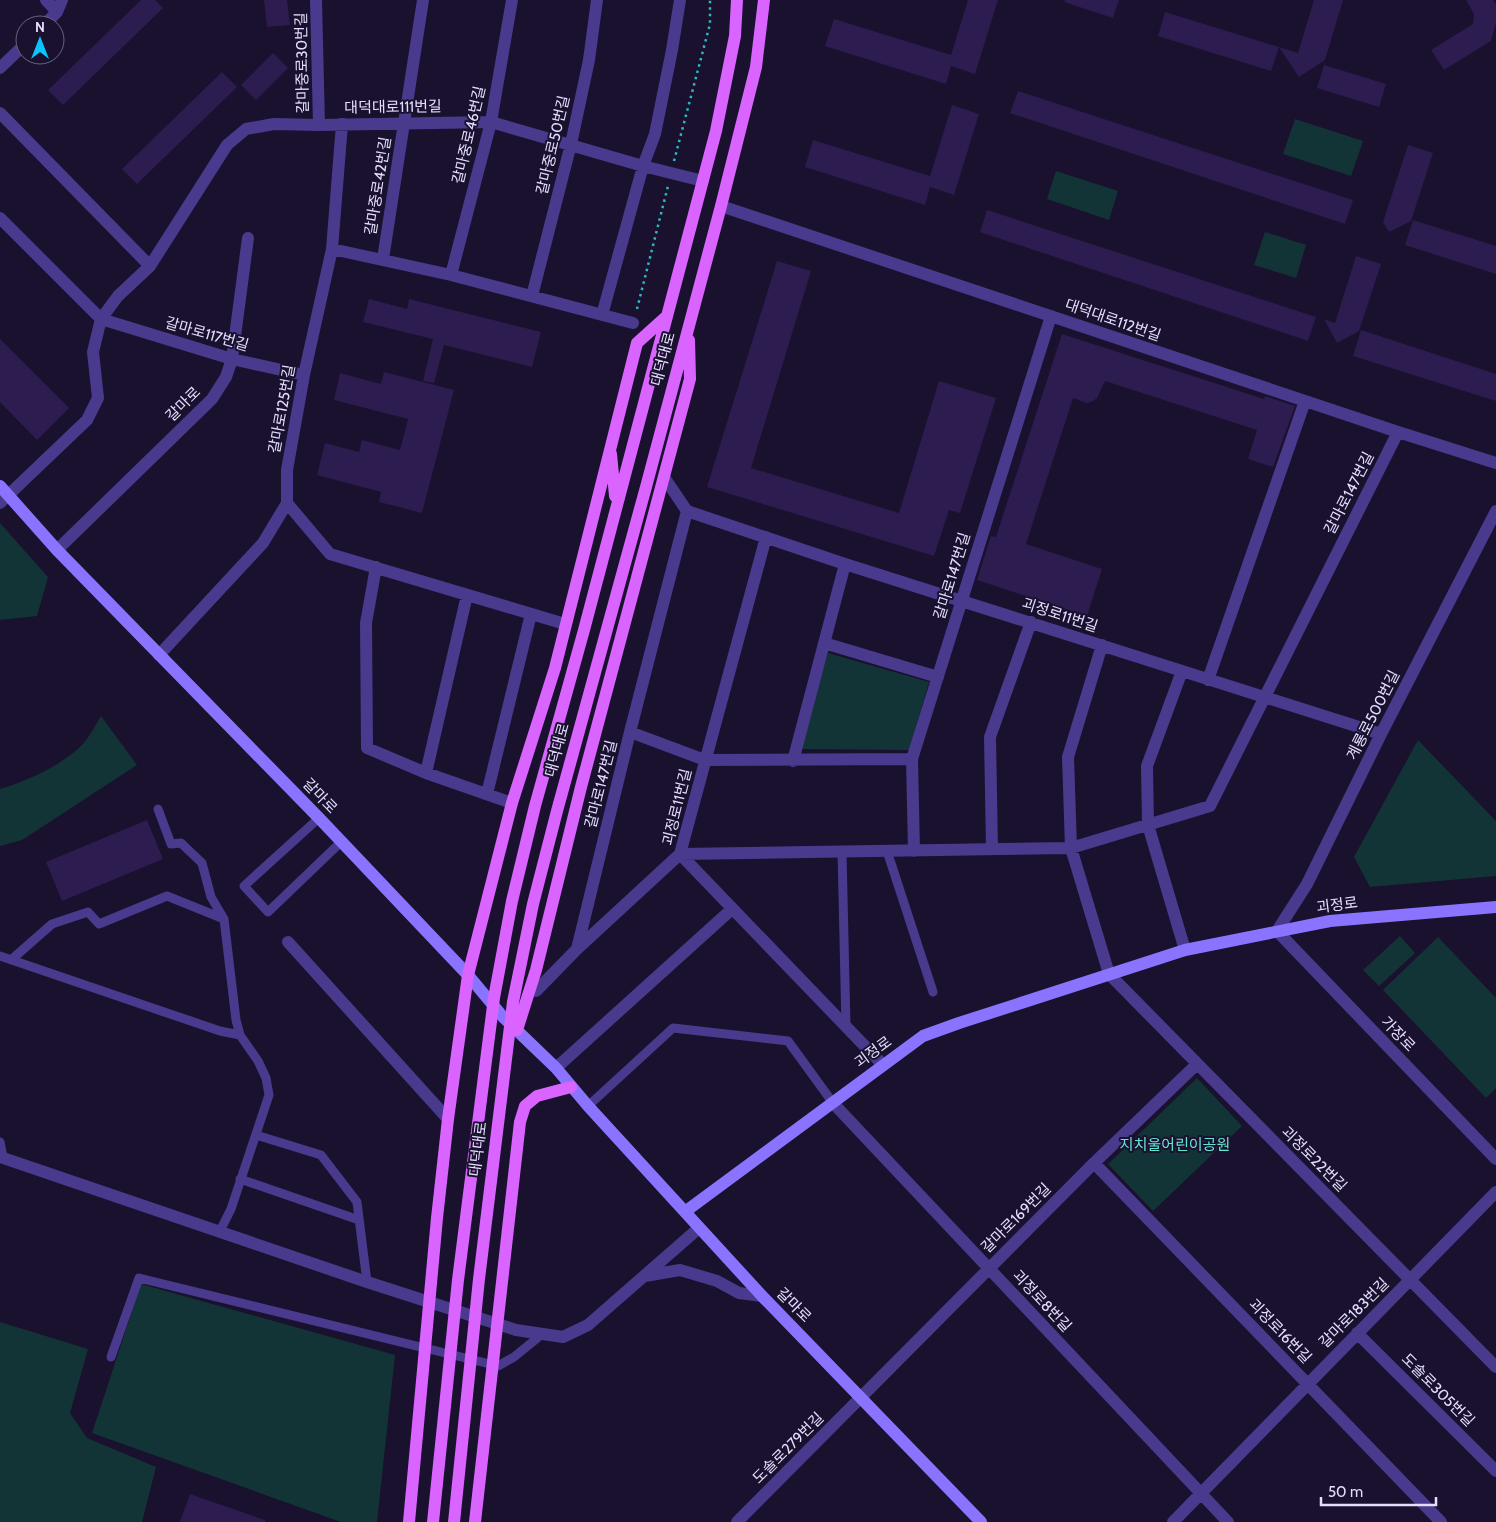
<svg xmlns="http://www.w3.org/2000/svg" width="1496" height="1522" font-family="Cabin,'Noto Sans KR',sans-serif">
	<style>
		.green { fill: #133437 }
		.building { fill: #2d1c4f }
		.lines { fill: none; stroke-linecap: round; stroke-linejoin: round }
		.path { stroke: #2db7c3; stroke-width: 2.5; stroke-dasharray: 2.5 4; stroke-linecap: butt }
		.lane { stroke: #493a8d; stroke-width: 9 }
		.street { stroke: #493a8d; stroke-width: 12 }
		.secondary { stroke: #8a74ff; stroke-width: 12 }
		.primary { stroke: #da64ff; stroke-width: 12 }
		.labels { text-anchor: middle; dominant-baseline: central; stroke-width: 4; stroke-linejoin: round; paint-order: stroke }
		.street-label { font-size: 15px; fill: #e5ddff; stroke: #19112d }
		.park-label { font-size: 15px; fill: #63e5d6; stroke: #19112d }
	</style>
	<rect width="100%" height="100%" fill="#19112d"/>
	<!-- green -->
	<path class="green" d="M1295,119L1363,141L1351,176L1283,154Z
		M1056,171L1118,191L1109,220L1047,199Z
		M1265,232L1306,245L1296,278L1254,265Z
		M0,523L48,577L37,616L0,620Z
		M828,653L929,682L909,750L801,749Z
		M101,716L137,765L22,840L0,846V789C27,781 58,767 79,748C88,740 95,726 101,716Z
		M1418,740L1496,821V876L1370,887L1354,857Z
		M1400,936L1415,953L1379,986L1363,970Z
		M1438,937L1496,998V1088L1486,1098L1383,990Z
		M1197,1078L1242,1126L1153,1211L1108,1164Z
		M141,1284L395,1355L377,1522H341L92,1433Z
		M0,1322L88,1349L70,1413L87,1438L156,1467L142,1522H0Z"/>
	<!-- building -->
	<path class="building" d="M141,0H155L163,8L63,105L48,90Z
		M264,0H287L290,25L267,27Z
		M968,0H998L975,74L951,66L946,84L825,46L834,19L951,55Z
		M1065,0H1119L1113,18L1064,2Z
		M1314,0H1343L1325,60L1299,77L1279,47L1271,71L1158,36L1165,12L1298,53Z
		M1466,0H1493L1496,4V23L1491,41L1444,70L1431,50L1473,24L1474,14Z
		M273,53L288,68L256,100L241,85Z
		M1324,65L1386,84L1379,107L1317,88Z
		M222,72L237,87L137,184L122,169Z
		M1018,91L1353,200L1345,224L1010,113Z
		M952,105L979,114L954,195L930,187L925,205L805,167L813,140L930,176Z
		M1408,145L1433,153L1411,221L1389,232L1383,222Z
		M987,210L1316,317L1308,341L980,232Z
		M1413,220L1496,246V274L1405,245Z
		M1356,256L1381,264L1359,331L1337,343L1324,319L1335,323Z
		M777,261L811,271L751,468L899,513L939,381L996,398L960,513L949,510L934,556L707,487Z
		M369,299L407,309L409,299L541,332L532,367L444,345L434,383L423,381L433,339L363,322Z
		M1361,330L1496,374V401L1353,356Z
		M1062,334L1264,399L1265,396L1295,406L1273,467L1248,459L1257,430L1105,381L1097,398L1093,401L1087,403L1073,398L1026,544L1102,569L1087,616L977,580L991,536L996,537Z
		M0,339L69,408L37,440L0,402Z
		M384,372L454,390L422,513L379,502L381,492L317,475L325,443L359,452L362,440L400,450L408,419L334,400L340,373L381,384Z
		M147,820L163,859L62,901L46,862Z
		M190,1494L265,1520V1522H180Z"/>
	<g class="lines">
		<!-- path -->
		<path class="path" d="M674,161L710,24V0
			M637,309L668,186"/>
		<!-- lane -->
		<path class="lane" d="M158,809L171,844L181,843L202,863L211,897L224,919
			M319,818L244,886L268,912L341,842
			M887,851L933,992
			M842,852L846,1027
			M0,956L220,1031L240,1035
			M11,960L52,924L88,912L99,924L167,896L224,919L236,1020L240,1035L258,1061L266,1078L269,1095L231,1209L220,1231
			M588,1106L673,1028L788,1041L833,1103
			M256,1135L321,1155L357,1202L367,1282
			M0,1142L3,1157
			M240,1179L359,1220
			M111,1357L139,1278L498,1366L514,1357L541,1335"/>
		<!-- street -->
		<path class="street" d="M46,0L57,12
			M316,0L319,125
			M44,25L57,12L62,0
			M0,68L25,44
			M0,113L150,266
			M721,206L1398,432L1496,463
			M0,218L101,319L232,359L304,375
			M332,249L451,275L633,323
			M383,259L423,0
			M451,275L491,122L512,0
			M532,296L571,144L589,60L597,0
			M602,315L643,166L655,134L672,50L680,0
			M664,477L687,511L845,564L1381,734
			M0,503L87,420L98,398L93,352L101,319L118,296L150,266L227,145L246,129L274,124L319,125L491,122L643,166L703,181
			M287,503L330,554L565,624
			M1496,511L1381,734L1307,884L1277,931L1496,1159
			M766,537L680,854L883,1065
			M57,550L212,399L226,377L232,359L248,238
			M376,567L366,623L367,748L426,773L512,803
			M824,643L938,677
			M1102,645L1068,757L1071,848L1109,974L1496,1367
			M159,655L263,543L287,503V470L304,375L332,249L342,124
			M1182,671L1147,766L1148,825L1185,950
			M1208,680L1305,401
			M630,732L705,760L912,759
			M793,761L845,564
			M426,773L467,595
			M487,794L531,614
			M992,849L990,737L1031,622
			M914,851L912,759L1051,316
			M288,942L448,1119
			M577,949L630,732L687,511
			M536,991L577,949L680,854L1071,848L1210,806L1398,432
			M556,1068L732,909
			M833,1103L1228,1522
			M0,1157L367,1282L516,1330L563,1337L588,1325L699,1228
			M1094,1163L1441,1522
			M645,1276L680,1270L717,1281L739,1293L762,1296
			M1357,1333L1496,1471
			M737,1522L1094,1163L1197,1064
			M1173,1522L1496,1192"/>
		<!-- secondary -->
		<path class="secondary" d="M0,486L57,550L319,818L468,975L503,1017L556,1068L588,1106L762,1296L981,1522
			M686,1211L923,1036L959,1023L1185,950L1330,921L1496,907"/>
		<!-- primary -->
		<path class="primary" d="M611,454L615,496
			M517,1030L536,970L581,787L690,379L689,340
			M409,1522L437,1218L448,1119L468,975L512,803L555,668L637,343L667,316
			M433,1522L458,1280L494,998L512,901L535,806L584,630L716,131L735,36L737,0
			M454,1522L479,1279L513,1002L533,904L557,811L646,487L721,206L756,67L764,0
			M475,1522L520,1122L525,1106L537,1096L571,1087"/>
	</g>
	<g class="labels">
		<!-- street labels -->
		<g class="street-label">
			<text transform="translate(302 63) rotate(-91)">갈마중로30번길</text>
			<text transform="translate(393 107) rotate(-1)">대덕대로111번길</text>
			<text transform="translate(469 135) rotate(-77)">갈마중로46번길</text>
			<text transform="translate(553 145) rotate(-77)">갈마중로50번길</text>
			<text transform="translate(378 186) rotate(-81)">갈마중로42번길</text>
			<text transform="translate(1113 320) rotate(19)">대덕대로112번길</text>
			<text transform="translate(207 334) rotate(16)">갈마로117번길</text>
			<text transform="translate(663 359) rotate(-75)">대덕대로</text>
			<text transform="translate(183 404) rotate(-45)">갈마로</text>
			<text transform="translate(282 409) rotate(-80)">갈마로125번길</text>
			<text transform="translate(1349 493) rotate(-63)">갈마로147번길</text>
			<text transform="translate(952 576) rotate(-73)">갈마로147번길</text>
			<text transform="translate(1060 615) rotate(18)">괴정로11번길</text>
			<text transform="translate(1373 715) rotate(-63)">계룡로500번길</text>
			<text transform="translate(557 750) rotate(-75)">대덕대로</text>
			<text transform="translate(601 784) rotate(-76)">갈마로147번길</text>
			<text transform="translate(320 796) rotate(46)">갈마로</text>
			<text transform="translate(677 807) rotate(-76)">괴정로11번길</text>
			<text transform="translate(1337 905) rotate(-7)">괴정로</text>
			<text transform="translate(1398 1034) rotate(46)">가장로</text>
			<text transform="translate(873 1052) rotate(-36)">괴정로</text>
			<text transform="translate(478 1149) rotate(-83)">대덕대로</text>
			<text transform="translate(1314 1159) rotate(45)">괴정로22번길</text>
			<text transform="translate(1016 1218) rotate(-45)">갈마로169번길</text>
			<text transform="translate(1042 1301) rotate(47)">괴정로8번길</text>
			<text transform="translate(794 1305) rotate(45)">갈마로</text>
			<text transform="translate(1354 1313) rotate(-45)">갈마로183번길</text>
			<text transform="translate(1280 1331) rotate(46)">괴정로16번길</text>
			<text transform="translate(1438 1390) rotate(45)">도솔로305번길</text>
			<text transform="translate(788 1448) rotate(-45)">도솔로279번길</text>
		</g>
		<!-- park labels -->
		<g class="park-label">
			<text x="1175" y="1145">지치울어린이공원</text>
		</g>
	</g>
	<!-- north arrow -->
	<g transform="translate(40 40)"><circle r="24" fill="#19112d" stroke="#6b6381"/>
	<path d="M0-4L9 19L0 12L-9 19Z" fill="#09c5ff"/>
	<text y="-8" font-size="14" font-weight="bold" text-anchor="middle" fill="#e5ddff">N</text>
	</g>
	<!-- scale -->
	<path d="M1321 1497v8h115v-8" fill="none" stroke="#e5ddff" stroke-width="2.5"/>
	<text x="1328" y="1497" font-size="15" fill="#e5ddff" stroke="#19112d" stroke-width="4" paint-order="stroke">50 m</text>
</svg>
